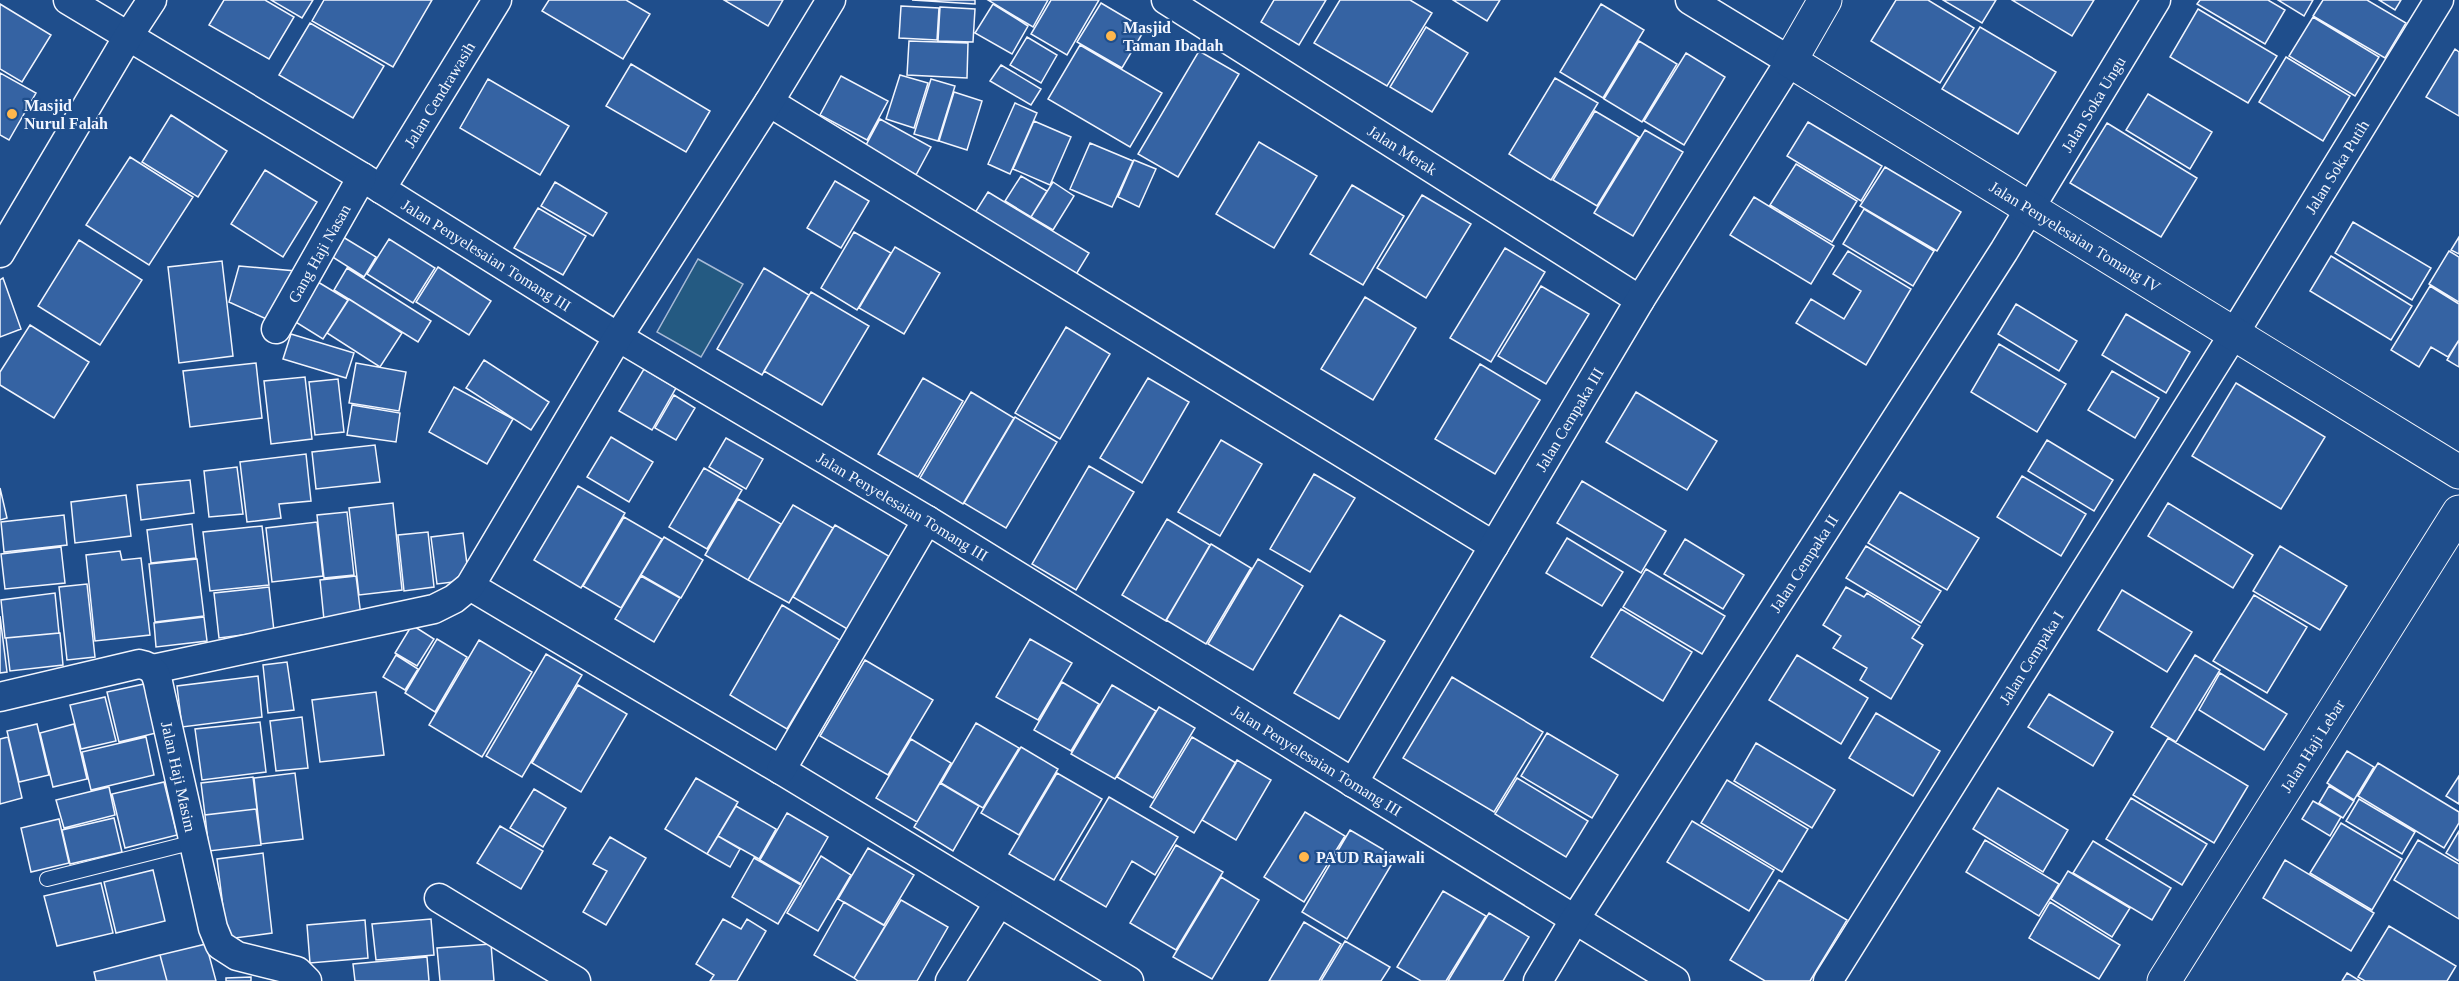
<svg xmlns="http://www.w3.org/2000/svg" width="2459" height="981" font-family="'Times New Roman',serif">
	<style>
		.green { fill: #245a82; stroke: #a8bbd7; stroke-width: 1.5 }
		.building { fill: #3563a3; stroke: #f2f6ff; stroke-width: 1.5 }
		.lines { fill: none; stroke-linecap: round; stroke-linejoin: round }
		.service-casing { stroke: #f2f6ff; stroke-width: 16 }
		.minor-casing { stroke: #f2f6ff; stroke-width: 31 }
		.tertiary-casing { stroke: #f2f6ff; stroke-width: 35 }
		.service { stroke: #1f4e8c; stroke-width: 14 }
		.minor { stroke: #1f4e8c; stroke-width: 28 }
		.tertiary { stroke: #1f4e8c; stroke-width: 33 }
		.poi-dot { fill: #ffb74d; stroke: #1f4e8c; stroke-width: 2 }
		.labels { text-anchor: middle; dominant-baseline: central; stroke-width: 4.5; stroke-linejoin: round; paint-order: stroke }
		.poi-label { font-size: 16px; font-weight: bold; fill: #f2f6ff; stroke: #1f4e8c; text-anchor: start }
		.street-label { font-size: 16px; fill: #f2f6ff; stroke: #1f4e8c }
	</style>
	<rect width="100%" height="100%" fill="#1f4e8c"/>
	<!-- green -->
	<path class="green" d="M698,259L743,284L701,357L657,332Z"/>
	<!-- building -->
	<path class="building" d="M224,0H265L294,17L269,59L209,25Z
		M271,0H313L302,18Z
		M324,0H432L393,67L312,21Z
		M549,0H626L650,14L623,59L542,11Z
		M724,0H783L768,26Z
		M912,0H975V4Z
		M988,0H1048L1033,27Z
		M1051,0H1099L1067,55L1031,34Z
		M1274,0H1326L1299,45L1261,22Z
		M1340,0H1410L1432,13L1387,86L1314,43Z
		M1453,0H1500L1487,21Z
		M1896,0H1928L1974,28L1940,83L1871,41Z
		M1943,0H1996L1982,23Z
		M2012,0H2094L2072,36Z
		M2200,0H2268L2285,10L2265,44L2197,4Z
		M2278,0H2313L2304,16Z
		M2323,0H2367L2406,23L2385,58L2313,16Z
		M2379,0H2401L2395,10Z
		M1101,3L1145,29L1122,68L1077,42Z
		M0,4L51,35L22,82L0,69Z
		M993,4L1028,26L1012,54L975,33Z
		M1601,4L1644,30L1603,98L1560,72Z
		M901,6L939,8L937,40L899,38Z
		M940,7L975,9L973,42L938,41Z
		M2198,9L2277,56L2248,103L2170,57Z
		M2313,17L2379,57L2355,96L2289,56Z
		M310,23L384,66L353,118L279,75Z
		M1426,27L1468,53L1432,112L1390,87Z
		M1980,27L2056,72L2018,134L1942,89Z
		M1027,37L1057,55L1041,83L1010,65Z
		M909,41L968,43L967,78L907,75Z
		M1639,41L1677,64L1642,122L1604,99Z
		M1080,45L1162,93L1130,147L1048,99Z
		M2455,49L2459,52V116L2426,97Z
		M1199,51L1239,74L1178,177L1138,154Z
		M1686,53L1725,77L1684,145L1644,121Z
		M2286,57L2350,96L2323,141L2259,102Z
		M631,64L710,111L686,152L606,106Z
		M1001,65L1041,89L1031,105L990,81Z
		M0,73L36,93L9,140L0,135Z
		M900,75L928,83L914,128L886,119Z
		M841,76L888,101L867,140L820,115Z
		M1555,78L1598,103L1551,180L1509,154Z
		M488,79L569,126L540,175L460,128Z
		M931,79L955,86L938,141L914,134Z
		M954,92L982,101L967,150L939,141Z
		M2148,94L2212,132L2190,169L2126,130Z
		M1015,103L1037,113L1010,174L988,164Z
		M1595,111L1639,137L1597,206L1553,180Z
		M171,115L227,151L198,197L142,162Z
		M880,119L931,147L916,175L865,147Z
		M1034,121L1071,137L1050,185L1013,169Z
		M1808,122L1882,166L1861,201L1787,156Z
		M2107,123L2197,178L2161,237L2070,183Z
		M1645,130L1683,152L1633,236L1594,213Z
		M1259,142L1317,176L1274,248L1216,214Z
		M1090,143L1133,161L1112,207L1070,189Z
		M130,157L193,197L149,265L86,225Z
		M1134,160L1156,169L1139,207L1118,197Z
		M1796,164L1857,201L1832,242L1770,205Z
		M1885,167L1961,212L1937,251L1860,206Z
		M265,170L317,202L283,257L231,224Z
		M1021,176L1047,191L1031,217L1005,201Z
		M835,181L869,201L841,248L807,228Z
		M555,182L607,213L593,236L541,206Z
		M1053,182L1074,196L1053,230L1031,217Z
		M1352,185L1404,216L1363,285L1310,254Z
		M988,192L1089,253L1072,281L971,219Z
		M1422,195L1471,224L1426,298L1377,268Z
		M1754,197L1834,246L1811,284L1730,235Z
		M538,208L586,236L563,275L514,248Z
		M1864,209L1934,251L1913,286L1843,244Z
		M2353,222L2431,268L2412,300L2335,253Z
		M854,232L891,253L857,310L821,288Z
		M343,237L376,257L364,277L331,256Z
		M2459,237V254L2451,250Z
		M389,239L435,268L413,303L367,274Z
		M79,240L142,280L100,345L38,306Z
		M895,247L940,273L904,334L859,308Z
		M1505,248L1545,272L1491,362L1450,338Z
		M1848,251L1911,289L1866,365L1796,323L1811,299L1844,319L1861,291L1833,274Z
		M2449,251L2459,257V302L2429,284Z
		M2331,256L2412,306L2391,340L2310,291Z
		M222,261L233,356L179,363L168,267Z
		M239,266L296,271L273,322L229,302Z
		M438,267L491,301L469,335L416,302Z
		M347,268L431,321L418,342L334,290Z
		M764,268L809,295L762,375L717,349Z
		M3,278L21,329L0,337V280Z
		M318,282L348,300L323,339L294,321Z
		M1541,286L1589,314L1546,384L1498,356Z
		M2430,286L2459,304V340L2448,357L2431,347L2419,367L2391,350Z
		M811,292L869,326L822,405L764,371Z
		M1365,297L1416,328L1373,400L1321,369Z
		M349,299L402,333L380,367L327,333Z
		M2016,304L2077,341L2059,371L1998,334Z
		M2126,314L2190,352L2166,393L2102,355Z
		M30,325L89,362L54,418L0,385V372Z
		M1066,327L1110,354L1060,439L1015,413Z
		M291,334L354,353L346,378L283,359Z
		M2459,340V367L2447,360Z
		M1999,344L2066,384L2037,432L1971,392Z
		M484,360L549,402L531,430L466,388Z
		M256,363L262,418L190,427L183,371Z
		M356,363L406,372L399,411L349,403Z
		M1480,364L1540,400L1495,474L1435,439Z
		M644,369L676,388L652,430L619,411Z
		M2112,371L2159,398L2135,438L2088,410Z
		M305,377L312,439L271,444L264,381Z
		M923,378L963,401L918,477L878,454Z
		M1148,378L1189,402L1142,483L1100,458Z
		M338,379L344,432L315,435L309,382Z
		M2236,383L2325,437L2281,509L2192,456Z
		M454,387L513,419L487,464L429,432Z
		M971,392L1014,418L963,504L920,478Z
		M1636,392L1717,441L1687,490L1606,442Z
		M674,395L695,408L676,440L655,428Z
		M352,405L400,413L396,442L347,435Z
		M1015,417L1057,442L1006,528L964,503Z
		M611,437L653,462L629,502L587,477Z
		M726,438L763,459L746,489L709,467Z
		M1221,440L1262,464L1220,536L1178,512Z
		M2047,440L2113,480L2094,511L2028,471Z
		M375,445L380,482L316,489L312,452Z
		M306,454L311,501L279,504L281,518L247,522L240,462Z
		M1089,466L1134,492L1076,590L1032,564Z
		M237,467L243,514L209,517L204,471Z
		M704,468L742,490L707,549L669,527Z
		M1314,474L1355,498L1310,572L1270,549Z
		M2022,476L2086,514L2061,556L1997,517Z
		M190,480L194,513L141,520L137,485Z
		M1582,481L1666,531L1641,573L1557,523Z
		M578,486L625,513L581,588L534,560Z
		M0,488L7,518L0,520Z
		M1900,492L1979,538L1947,590L1868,543Z
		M126,495L131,536L75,543L71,502Z
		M738,499L781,524L748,580L705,555Z
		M393,503L402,590L359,595L349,508Z
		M2168,503L2253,555L2233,588L2148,536Z
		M793,505L833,528L789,603L748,580Z
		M347,512L354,575L324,578L317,515Z
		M64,515L67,545L4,552L1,522Z
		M624,517L662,539L621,608L583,586Z
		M1167,519L1210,545L1166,621L1122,595Z
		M317,522L323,576L272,582L266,528Z
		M192,524L196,558L151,563L147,530Z
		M835,525L892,558L849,630L793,597Z
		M262,526L269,585L210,591L203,532Z
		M428,532L434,587L404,591L398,535Z
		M463,533L469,580L437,584L431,537Z
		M664,537L703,560L681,598L641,575Z
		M1567,538L1623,572L1602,606L1546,573Z
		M1685,539L1744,575L1723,609L1664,574Z
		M1211,544L1251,568L1206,644L1166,620Z
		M1866,546L1941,591L1921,623L1846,578Z
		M2280,546L2347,586L2320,630L2253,591Z
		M61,547L65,583L5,589L1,554Z
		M120,551L122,560L141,558L150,635L95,641L86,555Z
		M197,559L204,616L155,622L149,564Z
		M1258,559L1303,586L1253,670L1208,644Z
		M1646,569L1725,616L1702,654L1623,607Z
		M356,576L361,616L324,620L320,580Z
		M641,576L680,598L654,642L615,619Z
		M87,584L95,657L67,660L59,587Z
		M269,587L274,631L219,638L214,593Z
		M1846,587L1864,597L1867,593L1920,626L1912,638L1923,645L1891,699L1860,680L1867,668L1833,648L1841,636L1823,625Z
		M2122,590L2192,632L2167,672L2098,630Z
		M55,593L59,633L5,638L1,600Z
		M2254,595L2307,627L2267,693L2213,661Z
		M782,605L840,640L787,729L730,695Z
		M1621,609L1692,652L1663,701L1591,657Z
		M1340,615L1385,641L1339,719L1294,693Z
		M0,616L7,672L0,673Z
		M204,617L207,641L156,647L154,623Z
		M412,625L434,639L417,666L395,653Z
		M60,633L63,665L10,671L6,638Z
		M437,639L467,657L435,712L405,693Z
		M1030,639L1072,663L1038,720L996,697Z
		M479,640L532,672L482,757L429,725Z
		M546,654L582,675L522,777L486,756Z
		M396,655L418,669L405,690L383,677Z
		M1797,655L1868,698L1841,744L1769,700Z
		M2195,655L2220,670L2176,742L2151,727Z
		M865,660L933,700L888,775L820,736Z
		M287,662L294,710L268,713L263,665Z
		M2220,673L2287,714L2264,750L2199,710Z
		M258,676L262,717L182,727L177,686Z
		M1452,677L1543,732L1494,812L1403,758Z
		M1062,682L1099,704L1071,751L1034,730Z
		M144,684L156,733L119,742L107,692Z
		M578,685L627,714L581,792L532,763Z
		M1112,685L1156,711L1115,779L1071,754Z
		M376,692L384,755L320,762L312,700Z
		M2049,694L2113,732L2093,766L2028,727Z
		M105,697L116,741L81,749L70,705Z
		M1159,707L1195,728L1153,798L1117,777Z
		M1876,713L1940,751L1913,796L1849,758Z
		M302,717L308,768L276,771L270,721Z
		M260,722L266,772L202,780L195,729Z
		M976,723L1019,748L983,808L941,783Z
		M37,724L49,775L19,782L7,731Z
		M74,724L87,779L53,787L40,733Z
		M1547,733L1618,775L1592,818L1521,776Z
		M8,737L22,798L0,804V739Z
		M146,737L154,775L91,790L82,752Z
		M1192,737L1236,763L1194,833L1150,807Z
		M2168,738L2248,786L2214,843L2133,795Z
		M911,739L951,763L917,822L876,798Z
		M1756,743L1835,790L1812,828L1734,781Z
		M1021,747L1058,769L1019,835L981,813Z
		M2347,751L2374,767L2354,800L2327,783Z
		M1237,760L1271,780L1236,840L1202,820Z
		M2378,763L2459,812V823L2444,848L2358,796Z
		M295,773L303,839L261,844L254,778Z
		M1057,773L1102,799L1054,880L1009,854Z
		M2459,776V804L2446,796Z
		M253,777L257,809L205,815L201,783Z
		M696,778L738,802L707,854L665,829Z
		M1517,778L1588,821L1566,857L1495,814Z
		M1727,780L1808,829L1782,872L1701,823Z
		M164,782L177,835L125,848L112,794Z
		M940,783L979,806L953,851L914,827Z
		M2329,786L2354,801L2343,818L2319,803Z
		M109,787L115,815L64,828L56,800Z
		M1998,788L2068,830L2043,872L1973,829Z
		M534,789L566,808L543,847L510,828Z
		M1109,797L1178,837L1155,875L1132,861L1106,907L1060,880Z
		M2131,798L2207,844L2182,885L2106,839Z
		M2359,799L2415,832L2402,854L2346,821Z
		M2313,801L2341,817L2330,836L2302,819Z
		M736,806L776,829L759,859L718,836Z
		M256,809L261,845L209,851L205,815Z
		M1305,812L1345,836L1304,902L1264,877Z
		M787,813L828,837L801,884L760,860Z
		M114,818L122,852L70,864L62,830Z
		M59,819L69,863L31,872L21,828Z
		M1692,821L1774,870L1749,911L1667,862Z
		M2341,823L2402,859L2372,910L2310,873Z
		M500,826L543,851L521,889L477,863Z
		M1350,830L1396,857L1347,939L1302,912Z
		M2459,831V861L2446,853Z
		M718,836L740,849L730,867L707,854Z
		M610,837L646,858L606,925L583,912L607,871L593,864Z
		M1985,840L2059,884L2039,916L1966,872Z
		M2418,840L2459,864V919L2394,880Z
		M2093,841L2171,888L2152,920L2073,873Z
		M1176,845L1223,872L1176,950L1130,923Z
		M868,848L914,875L884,925L838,899Z
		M263,853L272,933L227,939L217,859Z
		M821,856L851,875L818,931L787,913Z
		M754,858L801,885L778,924L732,897Z
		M2285,860L2374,913L2351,951L2263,898Z
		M153,870L165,921L116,933L104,882Z
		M2068,871L2130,908L2112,937L2051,899Z
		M1221,877L1259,900L1212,979L1173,957Z
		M1779,880L1847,920L1810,981H1765L1730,960Z
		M101,883L113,933L57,946L44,896Z
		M1443,891L1486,916L1446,981H1421L1397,967Z
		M901,900L948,927L917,981H858L854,978Z
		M844,902L885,926L854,978L814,955Z
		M2050,902L2120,945L2099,979L2029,938Z
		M1489,913L1529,937L1503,981H1448Z
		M431,919L434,955L376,960L372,924Z
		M723,919L741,929L747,919L766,931L737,981H710L714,975L696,964Z
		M365,920L368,958L310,963L307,925Z
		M1304,922L1341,944L1319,981H1269Z
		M2389,926L2456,966L2447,981H2365L2358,977Z
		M1345,941L1390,967L1381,981H1321Z
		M206,944L216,981H167L160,955Z
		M491,944L494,981H440L437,948Z
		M160,955L167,981H96L94,972Z
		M427,957L429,981H355L353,964Z
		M2347,973L2360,981H2342Z
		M251,977V981H226V978Z"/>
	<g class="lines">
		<!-- service casing -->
		<g class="service-casing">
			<path id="service" d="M47,879L194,842"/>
		</g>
		<!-- minor casing -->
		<g class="minor-casing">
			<g id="minor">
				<path id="s1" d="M68,0L362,177L618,337L927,520L1675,981"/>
				<path id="s2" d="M1166,0L1640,300"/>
				<path d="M769,102L1494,546"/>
				<path id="s3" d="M381,189L497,0"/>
				<path d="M0,253L129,35L152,0"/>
				<path id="s4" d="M276,329L362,177"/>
				<path d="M470,586L781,770L1129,981"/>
				<path d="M153,669L434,609L454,599L470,586L618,337L769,102L831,0"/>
				<path id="s5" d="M0,697L139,664C158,667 157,679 161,696L213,928L220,945L237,956L297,971L307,981"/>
				<path d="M781,770L927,520"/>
				<path id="s6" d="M1353,783L1640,300L1790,61L1690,0"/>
				<path d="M439,898L576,981"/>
				<path d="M950,981L998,904"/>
				<path id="s7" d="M1538,981L1575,919L2004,251L2156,0"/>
				<path id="s8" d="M1828,981L2235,332L2439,0"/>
			</g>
		</g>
		<!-- tertiary casing -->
		<g class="tertiary-casing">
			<g id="tertiary">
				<path id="s9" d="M1825,0L1790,61L2459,472"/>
				<path id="s10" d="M2164,981L2459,512"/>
			</g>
		</g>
		<!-- service -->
		<use href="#service" class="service"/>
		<!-- minor -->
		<use href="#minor" class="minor"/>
		<!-- tertiary -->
		<use href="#tertiary" class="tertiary"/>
	</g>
	<!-- markers -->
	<g class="poi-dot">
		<circle cx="1111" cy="36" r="6"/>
		<circle cx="12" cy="114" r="6"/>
		<circle cx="1304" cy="857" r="6"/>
	</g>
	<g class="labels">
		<!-- poi labels -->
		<g class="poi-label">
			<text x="1123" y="27">Masjid<tspan x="1123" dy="18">Taman Ibadah</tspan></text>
			<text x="24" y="105">Masjid<tspan x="24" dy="18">Nurul Falah</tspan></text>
			<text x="1316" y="857">PAUD Rajawali</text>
		</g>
		<!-- street labels -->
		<g class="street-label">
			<text stroke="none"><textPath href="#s3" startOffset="111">Jalan Cendrawasih</textPath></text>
			<text stroke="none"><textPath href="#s7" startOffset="1038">Jalan Soka Ungu</textPath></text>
			<text stroke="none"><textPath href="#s2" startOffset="280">Jalan Merak</textPath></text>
			<text stroke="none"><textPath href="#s8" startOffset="960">Jalan Soka Putih</textPath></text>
			<text stroke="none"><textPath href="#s9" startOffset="405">Jalan Penyelesaian Tomang IV</textPath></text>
			<text stroke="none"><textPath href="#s4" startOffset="87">Gang Haji Nasan</textPath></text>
			<text stroke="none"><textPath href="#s1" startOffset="490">Jalan Penyelesaian Tomang III</textPath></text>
			<text stroke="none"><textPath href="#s6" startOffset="423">Jalan Cempaka III</textPath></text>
			<text stroke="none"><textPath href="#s1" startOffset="976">Jalan Penyelesaian Tomang III</textPath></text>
			<text stroke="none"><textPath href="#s7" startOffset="495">Jalan Cempaka II</textPath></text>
			<text stroke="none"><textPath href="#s8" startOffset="382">Jalan Cempaka I</textPath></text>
			<text stroke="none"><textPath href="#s10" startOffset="278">Jalan Haji Lebar</textPath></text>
			<text stroke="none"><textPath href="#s1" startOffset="1462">Jalan Penyelesaian Tomang III</textPath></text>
			<text stroke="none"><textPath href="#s5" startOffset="268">Jalan Haji Masim</textPath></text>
		</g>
	</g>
</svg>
